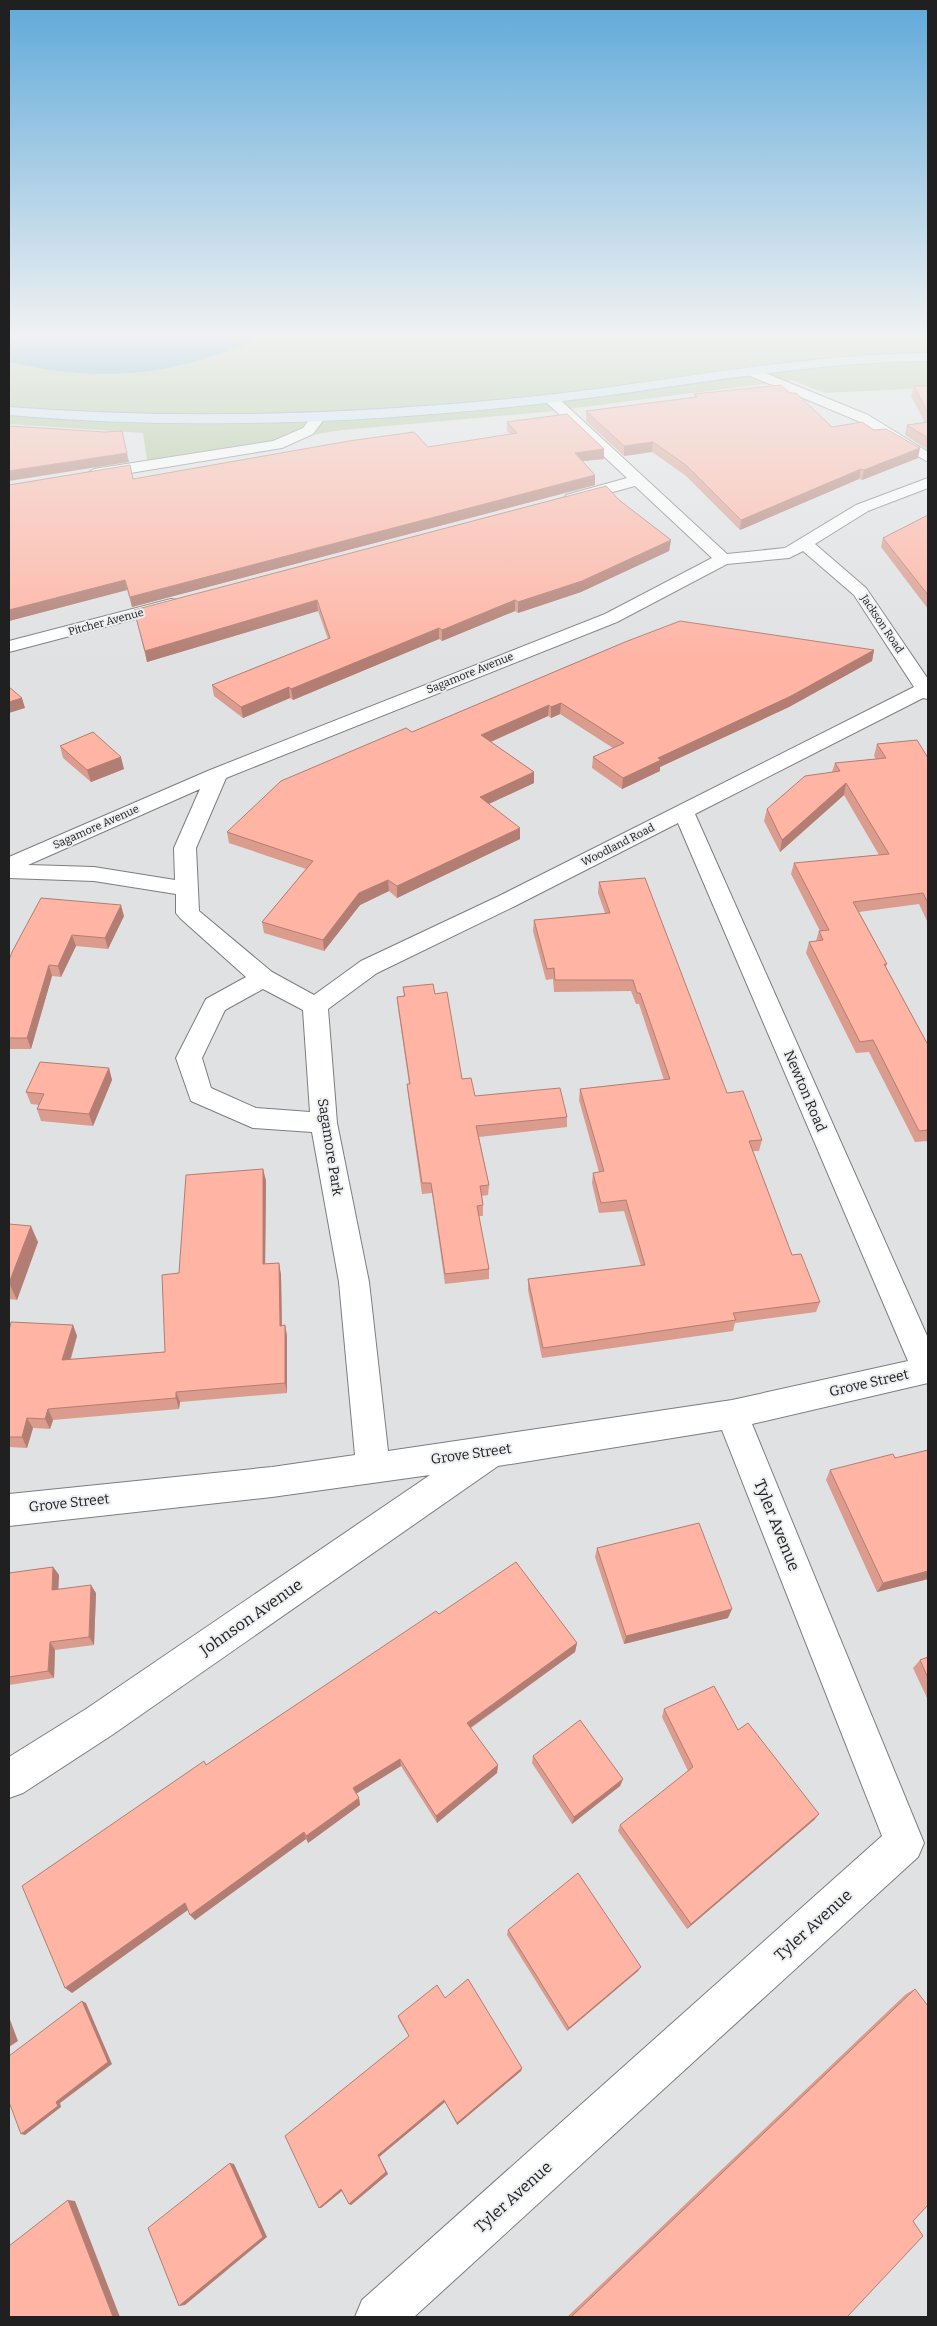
<svg xmlns="http://www.w3.org/2000/svg" width="937" height="2326" font-family="Bitter,serif">
	<style>
		.green { fill: #a6c290 }
		.water { fill: #3298c5 }
		.lines { fill: none; stroke-linecap: round; stroke-linejoin: round }
		.minor-casing { stroke: #7c7d7f; stroke-width: 2 }
		.major-casing { stroke: #7499a8; stroke-width: 2 }
		.minor { fill: #fff; fill-rule: evenodd }
		.major { fill: #c7e9f7; fill-rule: evenodd }
		.wall { fill: #db9b8d }
		.shaded-wall { fill: #b27e73 }
		.building { fill: #ffb4a4; stroke: #b27e73 }
		.labels { text-anchor: middle; dominant-baseline: central; stroke-width: 4; stroke-linejoin: round; paint-order: stroke }
		.far-street-label { font-size: 11px; fill: #202021; stroke: #eceef1 }
		.street-label { font-size: 14px; fill: #202021; stroke: #eceef1 }
		.near-street-label { font-size: 16px; fill: #202021; stroke: #eceef1 }
	</style>
	<rect width="100%" height="100%" fill="#dfe1e3"/>
	<!-- green -->
	<path class="green" d="M271,333L928,334V388L825,393L792,380L545,412L343,430L147,460L143,433L9,424V362C107,385 180,375 271,333Z"/>
	<!-- water -->
	<path class="water" d="M9,333H271C180,375 107,385 9,362Z"/>
	<g class="lines">
		<!-- minor casing -->
		<g class="minor-casing">
			<path id="minor" d="M753,368L868,415L928,452V462L858,421L748,375L746,372Z
				M551,395L556,396L727,554L785,548L856,505L928,478V488L868,511L815,544L866,588L928,679V699L923,698L695,814L928,1338V1383L752,1424L924,1843L918,1857L414,2317H355L362,2300L882,1836L722,1430L498,1466L112,1735L23,1793L9,1798V1757L86,1709L430,1475L272,1497L9,1526V1494L272,1467L355,1455L339,1282L312,1132L253,1128L191,1101L176,1058L206,999L246,977L180,918L176,913V894L94,881L9,878V857L210,770L605,614L712,558L635,486L572,503L566,501L564,498L566,495L627,478L546,402L544,399L546,396ZM803,551L854,595L914,687L499,896L361,961L314,995L272,972L199,911L196,848L226,778L617,622L727,564L789,558ZM200,789L174,848L175,880L94,867L28,865ZM678,823L908,1361L732,1400L388,1451L369,1282L337,1123L328,1009L377,973L515,906ZM263,989L303,1010L310,1112L256,1108L211,1088L202,1058L225,1010Z
				M318,414L325,418L313,434L282,448L94,479L86,474L94,469L273,441L303,428L313,415Z
				M171,599L177,600L180,604L177,608L9,652V641Z"/>
		</g>
		<!-- major casing -->
		<g class="major-casing">
			<path id="major" d="M928,353V361C803,362 679,388 555,402C373,423 191,431 9,415V407C192,421 373,414 555,394C679,380 803,354 928,353Z"/>
		</g>
		<!-- minor -->
		<use href="#minor" class="minor"/>
		<!-- major -->
		<use href="#major" class="major"/>
	</g>
	<!-- wall -->
	<path class="wall" d="M914,386H928V450L905,435L907,425L925,423L911,396Z
		M790,393L832,427L874,430L918,458L862,480L859,479L740,530L686,476L652,452L624,456L586,421V411L694,397V394Z
		M507,422L604,449V459L582,461L595,475V485L132,607L127,590L9,621V485L133,479L428,447L510,434L507,431Z
		M619,500L671,540L669,551L581,592L518,613L515,611L442,641L439,639L293,700L290,698L243,718L214,696L212,685L328,639L318,611L147,662L134,610Z
		M928,515V609L881,547L883,538Z
		M625,642L874,650L872,661L789,707L660,767V771L622,789L592,768L593,757L613,748L560,714L551,718L548,716L491,742L534,772V783L489,804L520,839L397,898L389,891L360,905L324,951L264,933L262,922L306,869L229,843L227,832L412,732Z
		M877,744L928,758V923L919,904L859,912L887,964L886,967L928,1045V1141L915,1142L869,1052L856,1053L806,953L809,942L816,941L819,931H820L791,874L794,863L879,855L844,795L780,852L764,821L767,809L832,772L835,763L876,759L874,756Z
		M60,746L124,769L91,782L63,758Z
		M599,882L727,1093L762,1140L759,1151H753L792,1255L820,1302L816,1312L735,1323L733,1331L542,1358L528,1290V1279L641,1266L624,1211L599,1213L592,1183L593,1173L599,1172L579,1100L580,1089L664,1080L639,1004H636L631,991L554,992L553,979L546,980L533,931L534,920L605,913L598,893Z
		M124,916L108,949L76,946L61,977L52,976L31,1049H9V960Z
		M403,987L435,994L462,1079L475,1096L567,1117V1127L479,1137L489,1185L488,1195L482,1196L483,1205V1216H479L489,1269V1279L445,1284L432,1193L422,1194L408,1095L407,1084H409L398,1008L397,997L404,996Z
		M109,1068L112,1080L93,1126L41,1121L37,1109L39,1105L31,1104L26,1092Z
		M263,1169L266,1181L265,1264L279,1263L281,1275L282,1325H285L287,1336V1393L180,1402L179,1409L53,1420L50,1429L33,1428L27,1448L9,1447V1331L73,1325L77,1336L71,1359L165,1352L179,1273Z
		M9,1224L38,1242L17,1300L9,1299Z
		M928,1450V1579L877,1592L826,1480L830,1470L895,1458Z
		M597,1548L728,1618L624,1644L595,1557Z
		M53,1567L59,1575L58,1589L96,1593L94,1645L55,1650L54,1678L9,1685V1573Z
		M439,1614L577,1643L575,1652L471,1728L498,1765L497,1773L437,1823L401,1766L356,1794L359,1798L360,1805L308,1843L306,1839L195,1920L188,1910L72,1993L206,1765Z
		M928,1657V1700L913,1668L920,1660Z
		M664,1709L738,1730L819,1814L814,1820L687,1929L618,1831L620,1825L688,1771L662,1717Z
		M533,1756L623,1779L620,1786L572,1824L532,1763Z
		M508,1930L641,1967L638,1971L567,2031L507,1935Z
		M915,1989L847,2317H567L906,1994Z
		M445,1998L522,2068L521,2071L457,2125L445,2102L379,2157L388,2174L351,2205L342,2191L321,2208L409,2036L399,2020L398,2016Z"/>
	<!-- shaded-wall -->
	<path class="shaded-wall" d="M653,442L652,452L624,456V446Z
		M920,448L918,458L862,480L864,470Z
		M604,449V459L574,462L575,453Z
		M127,453L129,462L9,481V471Z
		M861,469L859,479L740,530L741,520Z
		M595,475V485L132,607L130,597Z
		M671,540L669,551L581,592L518,613V602Z
		M125,580L127,590L9,621V610Z
		M317,600L318,611L147,662L145,651Z
		M515,600V611L442,641V630Z
		M439,628V639L293,700L291,689Z
		M874,650L872,661L789,707L660,767V771L622,789L623,778L658,758Z
		M289,687L290,698L243,718L241,707Z
		M22,698L25,708L9,713V702Z
		M561,703L560,714L551,718V707Z
		M549,705L548,716L481,746V735Z
		M121,757L124,769L91,782L87,770Z
		M534,772V783L480,808V797Z
		M846,783L844,795L780,852L782,840Z
		M520,828V839L397,898V886Z
		M388,880L389,891L360,905L324,951L323,940L359,893Z
		M121,905L124,916L108,949L105,938Z
		M72,935L76,946L61,977L58,966Z
		M49,965L52,976L31,1049L27,1038Z
		M109,1068L112,1080L93,1126L89,1114Z
		M263,1169L266,1181L265,1276L263,1264Z
		M31,1226L38,1242L17,1300L9,1283Z
		M279,1263L281,1275L282,1336L280,1326Z
		M73,1325L77,1336L67,1370L62,1360Z
		M285,1325L287,1336V1393L285,1383Z
		M176,1392L180,1402L179,1409L176,1398Z
		M48,1409L53,1420L50,1429L45,1419Z
		M27,1418L33,1428L27,1448L22,1437Z
		M53,1567L59,1575L58,1598L52,1590Z
		M928,1571V1579L877,1592L883,1583Z
		M91,1585L96,1593L94,1645L89,1637Z
		M732,1609L728,1618L624,1644L626,1636Z
		M50,1642L55,1650L54,1678L48,1671Z
		M577,1643L575,1652L467,1730V1723Z
		M400,1759L401,1766L354,1795L353,1788Z
		M498,1765L497,1773L437,1823L436,1816Z
		M623,1779L620,1786L572,1824L574,1817Z
		M359,1798L360,1805L308,1843L306,1836Z
		M819,1814L814,1820L687,1929L691,1924Z
		M304,1832L306,1839L195,1920L190,1915Z
		M185,1903L189,1909L72,1993L65,1988Z
		M641,1967L638,1971L567,2031L569,2028Z
		M82,2001L86,2003L112,2064L60,2103L61,2107L25,2135L21,2134L56,2102Z
		M9,2017L18,2041L9,2047Z
		M522,2068L521,2071L457,2125V2123Z
		M444,2100L445,2102L379,2157L388,2174L351,2205L349,2204L378,2155Z
		M230,2163L234,2164L267,2237L185,2305L179,2306Z
		M341,2189L343,2190L321,2208H319Z
		M68,2200L75,2201L120,2317H113Z"/>
	<!-- building -->
	<path class="building" d="M781,385L790,393H796L832,427L862,422L874,430L886,429L920,448L864,470L861,469L741,520L687,466L653,442L624,446L586,411L697,397L694,394Z
		M914,386H928V413Z
		M567,414L604,449L575,453L595,475L130,597L125,580L9,610V485L130,465L133,479L349,441L414,432L428,447L517,433L507,422Z
		M928,422V438L907,425Z
		M9,426L105,432L122,431L127,453L9,471Z
		M606,486L619,500L671,540L582,581L518,602L515,600L442,630L439,628L291,689L289,687L241,707L212,685L330,638L317,600L145,651L134,610Z
		M928,515V595L883,538Z
		M680,621L874,650L791,696L658,758L661,760L623,778L593,757L624,743L561,703L551,707L549,705L481,735L534,772L480,797L520,828L397,886L388,880L359,893L323,940L262,922L313,861L227,832L281,781L406,728L412,732L625,642Z
		M9,687L22,698L9,702Z
		M93,732L121,757L87,770L60,746Z
		M917,740L928,758V903L923,893L853,902L887,964H884L928,1045V1130L919,1131L873,1040L860,1042L809,942L823,940L819,931L829,930L794,863L889,854L846,783L782,840L767,809L805,776L840,771L835,763L886,758L877,744Z
		M645,878L727,1093L743,1091L762,1140L749,1141L792,1255L801,1254L820,1302L733,1313L736,1320L543,1348L528,1279L645,1265L626,1200L601,1203L593,1173L604,1171L580,1089L670,1079L640,993H637L633,980H555L554,968L547,969L534,920L610,913L599,882Z
		M41,898L121,905L105,938L72,935L58,966L49,965L27,1038H9V960L12,952Z
		M433,984L435,994L447,992L462,1079L471,1078L475,1096L560,1088L567,1117L476,1126L489,1185L480,1186L483,1205L477,1206L489,1269L445,1274L431,1183H422L407,1084H410L397,997L405,996L403,987Z
		M40,1062L109,1068L89,1114L37,1109L44,1094L26,1092Z
		M263,1169V1264L279,1263L280,1326L285,1325V1383L176,1392V1398L48,1409L45,1419L27,1418L22,1437H9V1331L11,1322L73,1325L62,1360L165,1352L162,1275L179,1273L186,1175Z
		M9,1224L31,1226L9,1283Z
		M928,1450V1571L883,1583L830,1470L893,1454L895,1458Z
		M699,1523L732,1609L626,1636L597,1548Z
		M516,1562L577,1643L467,1723L498,1765L436,1816L400,1759L353,1788L359,1798L306,1836L304,1832L190,1915L185,1903L65,1988L22,1886L204,1761L206,1765L436,1611L439,1614Z
		M53,1567L52,1590L91,1585L89,1637L50,1642L48,1671L9,1677V1573Z
		M928,1657V1678L920,1660Z
		M714,1686L738,1730L748,1723L819,1814L691,1924L620,1825L693,1767L664,1709Z
		M580,1720L623,1779L574,1817L533,1756Z
		M578,1873L641,1967L569,2028L508,1930Z
		M468,1979L522,2068L457,2123L444,2100L378,2155L386,2172L349,2204L341,2189L319,2208L285,2136L409,2036L398,2016L437,1985L445,1998Z
		M915,1989L928,2006V2205L913,2221L923,2236L847,2317H571Z
		M82,2001L108,2062L56,2102L58,2106L21,2134L9,2102V2056Z
		M230,2163L263,2237L179,2306L148,2228Z
		M68,2200L113,2317H9V2246Z"/>
	<!-- sky -->
	<linearGradient id="sky" x2="0" y2="1"><stop stop-color="#5fa9da"/><stop offset="0.51" stop-color="#f1f2f2"/><stop offset="1" stop-color="#f1f2f2" stop-opacity="0"/></linearGradient>
	<rect width="937" height="658" fill="url(#sky)"/>
	<g class="labels">
		<!-- far-street labels -->
		<g class="far-street-label">
			<text transform="translate(106 622) rotate(-15)">Pitcher Avenue</text>
			<text transform="translate(882 624) rotate(56)">Jackson Road</text>
			<text transform="translate(470 673) rotate(-22)">Sagamore Avenue</text>
			<text transform="translate(96 827) rotate(-24)">Sagamore Avenue</text>
			<text transform="translate(618 845) rotate(-27)">Woodland Road</text>
		</g>
		<!-- street labels -->
		<g class="street-label">
			<text transform="translate(805 1091) rotate(67)">Newton Road</text>
			<text transform="translate(330 1147) rotate(81)">Sagamore Park</text>
			<text transform="translate(869 1383) rotate(-13)">Grove Street</text>
			<text transform="translate(471 1454) rotate(-8)">Grove Street</text>
			<text transform="translate(69 1503) rotate(-6)">Grove Street</text>
		</g>
		<!-- near-street labels -->
		<g class="near-street-label">
			<text transform="translate(777 1525) rotate(68)">Tyler Avenue</text>
			<text transform="translate(251 1617) rotate(-35)">Johnson Avenue</text>
			<text transform="translate(813 1925) rotate(-42)">Tyler Avenue</text>
			<text transform="translate(513 2197) rotate(-42)">Tyler Avenue</text>
		</g>
	</g>
	<!-- border -->
	<rect width="937" height="2326" fill="none" stroke="#202021" stroke-width="20"/>
</svg>
